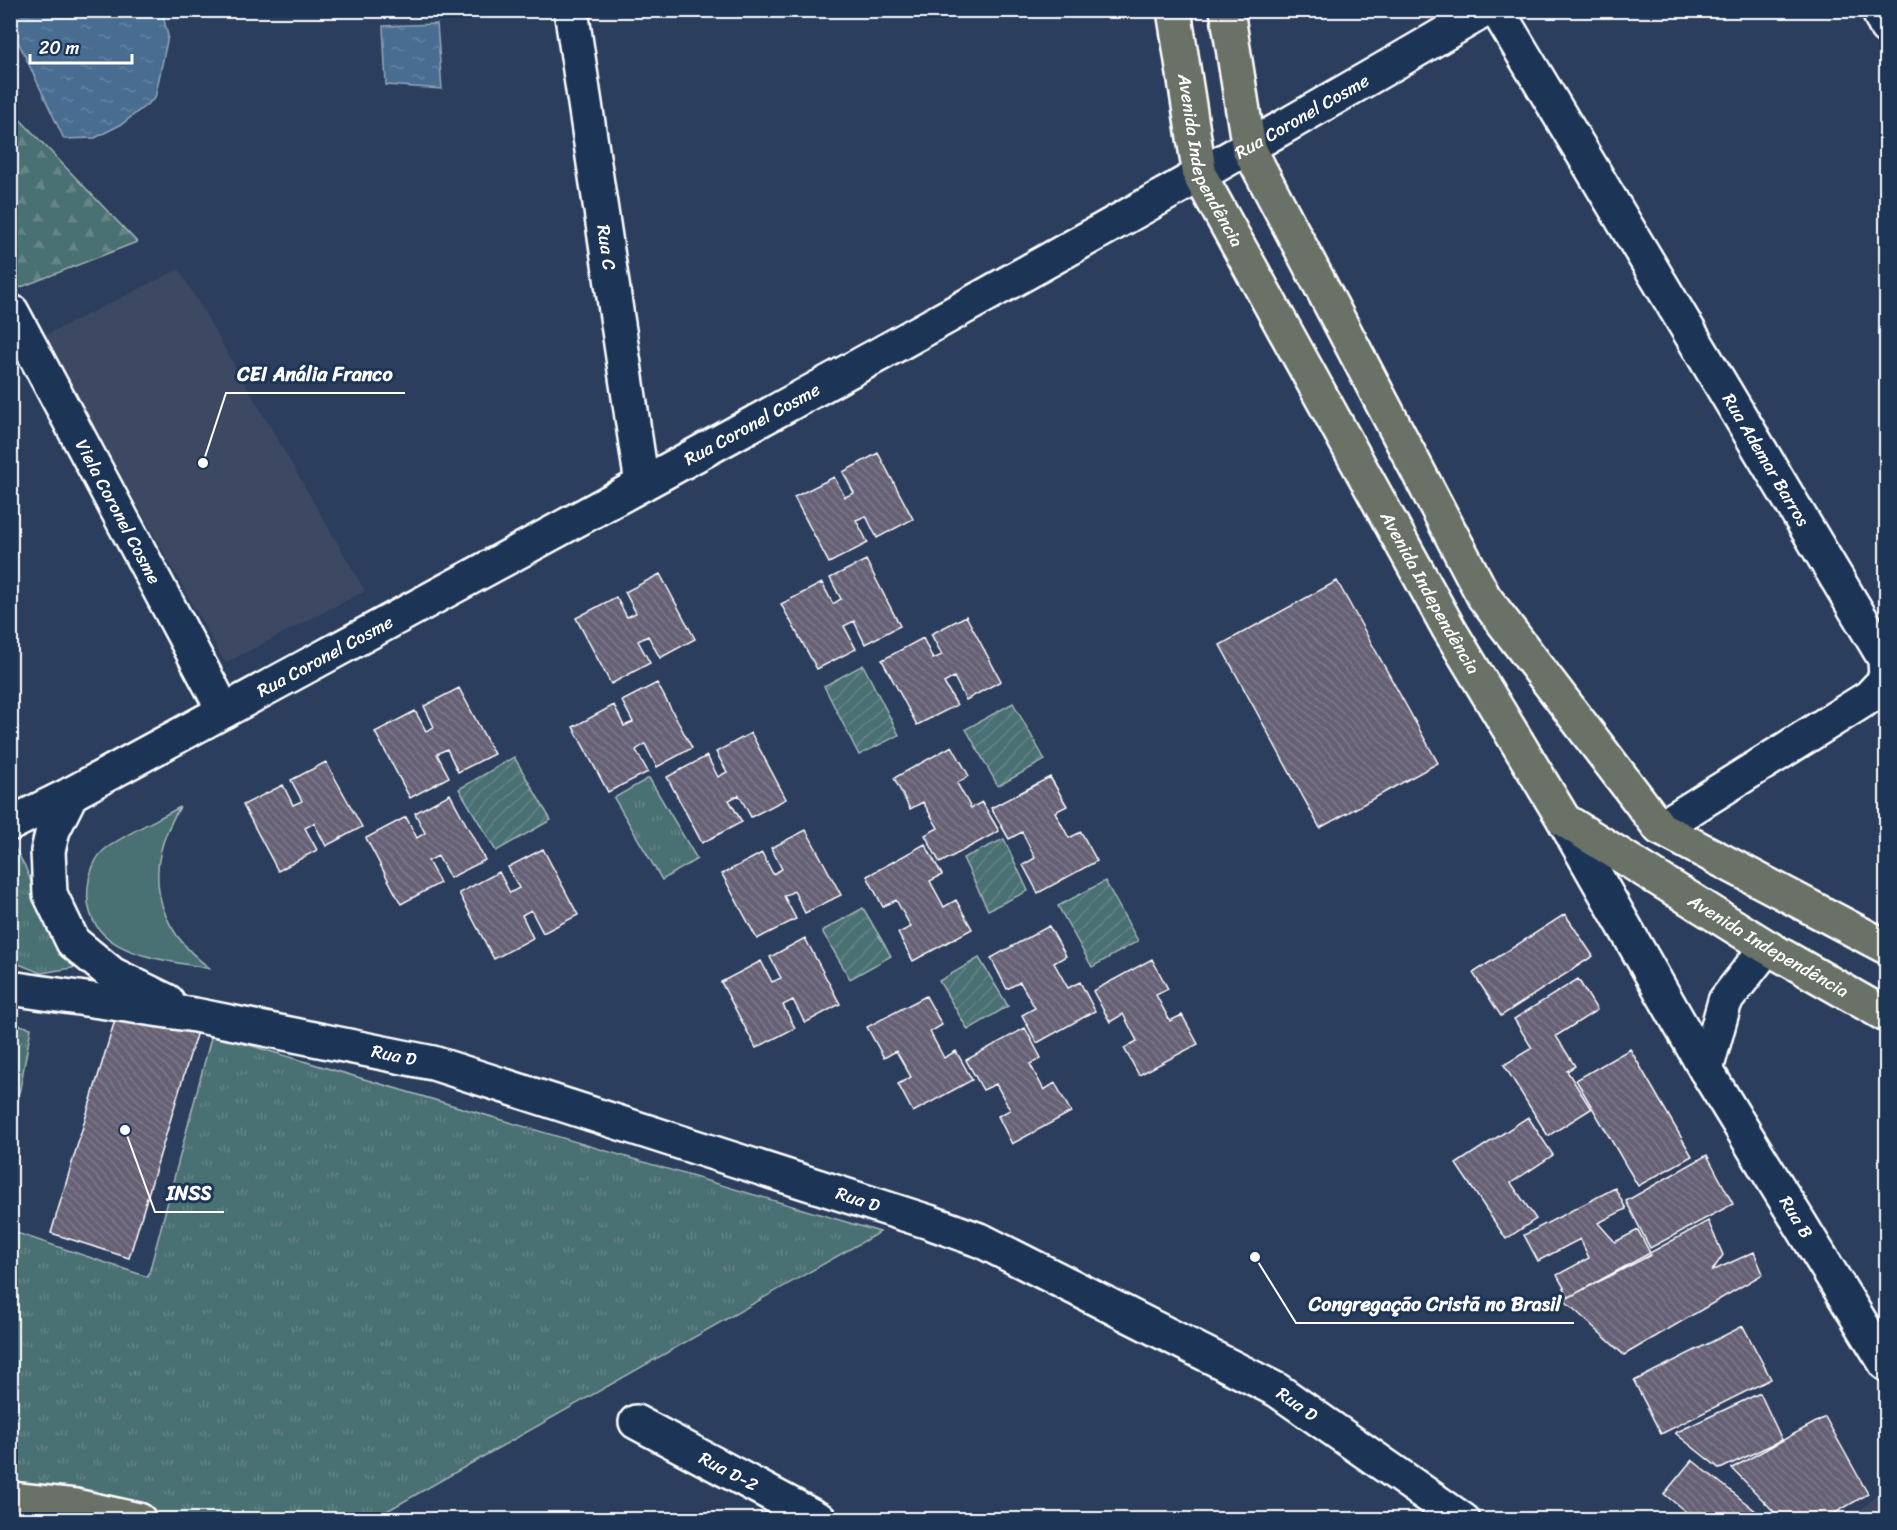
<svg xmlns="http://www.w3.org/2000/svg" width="1897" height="1530" font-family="Sriracha,sans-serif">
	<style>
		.built { fill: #3d4864 }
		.grass { fill: url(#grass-tufts); stroke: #a4b7b8; stroke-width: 1.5 }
		.forest { fill: url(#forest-firs); stroke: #a4b7b8; stroke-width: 1.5 }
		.garden { fill: url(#garden-furrows); stroke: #a4b7b8; stroke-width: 1.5 }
		.pitch { fill: #4a6f72; stroke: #a4b7b8; stroke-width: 1.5 }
		.water { fill: url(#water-ripples); stroke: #92a7bc; stroke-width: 1.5 }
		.building { fill: url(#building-back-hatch); stroke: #fff; stroke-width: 1.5 }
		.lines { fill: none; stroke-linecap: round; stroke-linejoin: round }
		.minor-casing { stroke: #fff; stroke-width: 38 }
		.major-casing { stroke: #fff; stroke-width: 38 }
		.minor { stroke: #1d3557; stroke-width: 33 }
		.major { stroke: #6a7166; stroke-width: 33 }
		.labels { text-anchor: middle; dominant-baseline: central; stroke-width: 6; stroke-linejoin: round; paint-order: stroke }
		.street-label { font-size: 18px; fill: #fff; stroke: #1d3557 }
		.leader { fill: none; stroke: #fff; stroke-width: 2 }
		.callout-dot { fill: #fff; stroke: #1d3557; stroke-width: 2 }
		.callout-label { font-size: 20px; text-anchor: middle; font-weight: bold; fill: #fff; stroke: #1d3557; stroke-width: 6; stroke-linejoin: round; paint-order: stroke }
	</style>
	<defs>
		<pattern id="grass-tufts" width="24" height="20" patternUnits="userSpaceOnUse" patternTransform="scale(1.5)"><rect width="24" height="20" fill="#4a6f72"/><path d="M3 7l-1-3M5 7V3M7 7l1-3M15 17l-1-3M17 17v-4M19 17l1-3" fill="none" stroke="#658587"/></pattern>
		<pattern id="forest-firs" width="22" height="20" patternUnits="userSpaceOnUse" patternTransform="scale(1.5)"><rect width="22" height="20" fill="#4a6f72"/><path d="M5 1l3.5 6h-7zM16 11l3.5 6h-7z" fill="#658587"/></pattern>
		<pattern id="garden-furrows" width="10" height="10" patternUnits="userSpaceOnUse" patternTransform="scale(1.5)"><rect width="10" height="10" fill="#4a6f72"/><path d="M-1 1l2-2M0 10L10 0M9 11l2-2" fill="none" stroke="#658587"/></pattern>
		<pattern id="water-ripples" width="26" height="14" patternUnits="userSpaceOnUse" patternTransform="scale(1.5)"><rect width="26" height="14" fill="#496d90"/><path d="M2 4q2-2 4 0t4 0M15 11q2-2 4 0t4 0" fill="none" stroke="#6483a1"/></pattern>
		<pattern id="building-back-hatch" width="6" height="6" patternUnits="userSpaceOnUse" patternTransform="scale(1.5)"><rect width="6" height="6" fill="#666175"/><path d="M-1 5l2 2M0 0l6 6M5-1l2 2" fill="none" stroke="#7d798a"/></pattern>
	</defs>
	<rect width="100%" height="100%" fill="#2c3e5d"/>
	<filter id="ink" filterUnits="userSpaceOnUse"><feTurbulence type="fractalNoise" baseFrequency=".0167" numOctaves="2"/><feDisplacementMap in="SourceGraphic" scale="12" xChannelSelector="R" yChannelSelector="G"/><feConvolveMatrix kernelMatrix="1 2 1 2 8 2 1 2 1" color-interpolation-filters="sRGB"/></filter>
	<g filter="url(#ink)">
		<!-- built -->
		<path class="built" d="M179,269L365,591L225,663L44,336Z
			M1883,1491L1886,1494V1519H1850Z"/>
		<!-- grass -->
		<path class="grass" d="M649,778L697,859L662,880L614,798Z
			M14,847L25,866L40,906L78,967L41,973L11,961L10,849Z
			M11,1023L31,1028L11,1139L10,1023Z
			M212,1034L880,1232L373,1519L11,1520V1231L148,1277Z"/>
		<!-- forest -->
		<path class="forest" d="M11,110L137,242L11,291Z"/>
		<!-- garden -->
		<path class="garden" d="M863,665L899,735L859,755L824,686Z
			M1013,703L1045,760L998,786L966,729Z
			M514,757L551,820L496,851L459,789Z
			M1004,839L1028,891L988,910L963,858Z
			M1105,881L1138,941L1092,967L1058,906Z
			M863,908L891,956L850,979L822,931Z
			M979,958L1008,1006L968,1030L939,981Z"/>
		<!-- pitch -->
		<path class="pitch" d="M180,807C142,867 153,927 211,969C163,959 81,956 88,887C89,875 94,859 104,850C126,833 155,821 180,807Z"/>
		<!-- water -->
		<path class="water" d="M10,11H162L168,36L155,98L122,124L95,138L64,139L15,35Z
			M437,24L442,89L386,85L383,26Z"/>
		<!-- building -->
		<path class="building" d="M878,453L913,519L877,538L866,516L856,520L868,543L829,563L794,497L834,477L845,497L854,493L843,472Z
			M866,560L900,626L865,644L854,621L844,626L856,649L817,669L781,604L822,583L833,604L841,599L830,578Z
			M660,574L695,639L660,658L648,636L638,641L650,663L611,684L576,618L616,597L627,617L636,613L625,592Z
			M1337,581L1438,763L1320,828L1220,645Z
			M966,616L1001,681L966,700L954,677L944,683L957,705L917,725L882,660L923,638L933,659L942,655L931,634Z
			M657,683L692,748L657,767L645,744L636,750L648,772L608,792L573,727L614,705L624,726L633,722L622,701Z
			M459,688L494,754L458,772L447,749L437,754L449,777L410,798L375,732L415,711L426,731L434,727L424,706Z
			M751,733L786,799L751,817L739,795L729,800L742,822L702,843L667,777L707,756L718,777L727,772L716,752Z
			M952,746L969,776L957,783L971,808L982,802L999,831L940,863L925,835L938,828L923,802L910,809L894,778Z
			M326,762L362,827L326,846L314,823L305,828L317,850L278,871L243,805L283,785L293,805L302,801L291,780Z
			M1050,777L1067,806L1055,812L1069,838L1081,832L1097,861L1038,893L1023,865L1035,858L1022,832L1009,839L991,808Z
			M450,794L485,860L450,878L438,856L428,861L440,883L401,904L366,838L406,817L417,838L425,833L415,813Z
			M806,830L841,895L805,913L794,891L784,896L796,919L757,939L722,874L762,853L773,874L782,869L771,848Z
			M925,844L942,875L930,881L944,907L956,900L972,929L913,961L898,933L911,927L896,900L883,907L867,876Z
			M543,849L578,915L543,933L531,910L522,915L533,938L494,959L459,893L499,872L510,893L519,888L508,867Z
			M1565,914L1593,956L1501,1016L1473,973Z
			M1049,926L1066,956L1054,963L1068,988L1080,982L1095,1011L1037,1043L1022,1015L1035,1008L1020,982L1007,989L991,958Z
			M805,938L840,1004L805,1023L793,1000L783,1005L795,1028L756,1048L721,982L761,961L772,982L781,978L770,957Z
			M1152,959L1168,989L1156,995L1170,1021L1182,1015L1198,1044L1139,1075L1124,1048L1137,1041L1123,1014L1110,1022L1093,991Z
			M1578,979L1597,1010L1556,1036L1575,1066L1567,1071L1591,1109L1548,1136L1504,1065L1532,1048L1514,1019Z
			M926,996L942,1025L930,1032L944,1058L956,1051L972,1080L913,1112L898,1084L911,1077L896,1051L884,1058L867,1027Z
			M118,1010L198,1028L129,1258L51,1233Z
			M1025,1028L1041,1058L1030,1064L1044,1090L1055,1083L1071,1112L1012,1144L998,1116L1010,1110L996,1084L983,1090L966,1060Z
			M1630,1049L1692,1156L1638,1186L1576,1080Z
			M1528,1117L1553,1155L1511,1183L1536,1219L1506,1239L1456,1164Z
			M1707,1155L1733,1204L1650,1248L1626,1201Z
			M1615,1188L1626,1209L1598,1223L1615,1242L1638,1230L1651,1255L1569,1297L1557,1275L1589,1258L1580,1239L1538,1261L1524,1235Z
			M1708,1221L1723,1255L1712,1271L1754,1252L1763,1274L1624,1355L1564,1300Z
			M1743,1326L1771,1379L1661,1434L1634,1381Z
			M1760,1393L1782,1440L1720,1469L1675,1433Z
			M1825,1417L1868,1494L1823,1520H1782L1732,1468Z
			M1692,1460L1767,1520H1696L1664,1494Z"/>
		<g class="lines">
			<!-- minor casing -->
			<g class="minor-casing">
				<g id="minor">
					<path id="s1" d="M571,10L642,484"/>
					<path id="s2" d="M1497,10L1885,659L1886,679L1869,697L1660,828"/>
					<path d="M1878,10L1886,27"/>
					<path id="s3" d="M12,312L224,711"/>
					<path d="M71,794L53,830L48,851L50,894L73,942L112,974L167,1001"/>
					<path id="s4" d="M1564,820L1706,1070L1886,1364"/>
					<path id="s5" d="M10,824L71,794C544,537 1020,284 1485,10"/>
					<path id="s6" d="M10,988L195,1015L433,1063L929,1222L982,1241L1277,1390L1463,1520"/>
					<path d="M1706,1070L1725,1001L1767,947"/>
					<path id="s7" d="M636,1422L820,1520"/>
				</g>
			</g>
			<!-- major casing -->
			<g class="major-casing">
				<g id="major">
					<path id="s8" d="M1174,10L1200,176L1449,629L1564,820L1767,947L1886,1015"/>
					<path d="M1227,10L1249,149L1484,597L1660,828L1886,947"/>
					<path d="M10,1499L76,1506L139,1520"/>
				</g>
			</g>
			<!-- minor -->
			<use href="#minor" class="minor"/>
			<!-- major -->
			<use href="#major" class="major"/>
		</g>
	</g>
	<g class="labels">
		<!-- street labels -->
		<g class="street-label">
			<text stroke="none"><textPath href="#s5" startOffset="1473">Rua Coronel Cosme</textPath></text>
			<text stroke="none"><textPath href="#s8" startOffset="156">Avenida Independência</textPath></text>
			<text stroke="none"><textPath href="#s1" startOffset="240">Rua C</textPath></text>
			<text stroke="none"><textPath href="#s5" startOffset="843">Rua Coronel Cosme</textPath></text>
			<text stroke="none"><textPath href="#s2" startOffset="524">Rua Ademar Barros</textPath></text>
			<text stroke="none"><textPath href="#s3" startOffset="226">Viela Coronel Cosme</textPath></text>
			<text stroke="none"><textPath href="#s8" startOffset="644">Avenida Independência</textPath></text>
			<text stroke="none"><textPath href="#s5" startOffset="357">Rua Coronel Cosme</textPath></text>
			<text stroke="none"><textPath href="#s8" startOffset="1148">Avenida Independência</textPath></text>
			<text stroke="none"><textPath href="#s6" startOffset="390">Rua D</textPath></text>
			<text stroke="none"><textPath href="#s6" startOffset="876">Rua D</textPath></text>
			<text stroke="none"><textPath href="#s4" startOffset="460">Rua B</textPath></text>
			<text stroke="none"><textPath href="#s6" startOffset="1362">Rua D</textPath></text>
			<text stroke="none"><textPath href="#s7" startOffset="105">Rua D-2</textPath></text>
		</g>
	</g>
	<!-- callouts -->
	<path class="leader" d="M203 463L226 393H405M125 1130L155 1212H224M1255 1257L1296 1323H1574"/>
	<g class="callout-dot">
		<circle cx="203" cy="463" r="6"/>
		<circle cx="125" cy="1130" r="6"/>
		<circle cx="1255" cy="1257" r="6"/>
	</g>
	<g class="callout-label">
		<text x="315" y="381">CEI Anália Franco</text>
		<text x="189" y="1200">INSS</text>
		<text x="1435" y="1311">Congregação Cristã no Brasil</text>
	</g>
	<!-- margin -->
	<rect width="1897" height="1530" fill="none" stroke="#1d3557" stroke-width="36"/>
	<rect x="18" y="18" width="1861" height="1494" fill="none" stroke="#fff" stroke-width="2" filter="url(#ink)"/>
	<!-- scale -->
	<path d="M30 54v9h102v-9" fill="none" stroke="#ffffff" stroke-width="3"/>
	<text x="39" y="54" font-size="18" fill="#ffffff" stroke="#1d3557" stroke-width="4.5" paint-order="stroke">20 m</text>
</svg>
